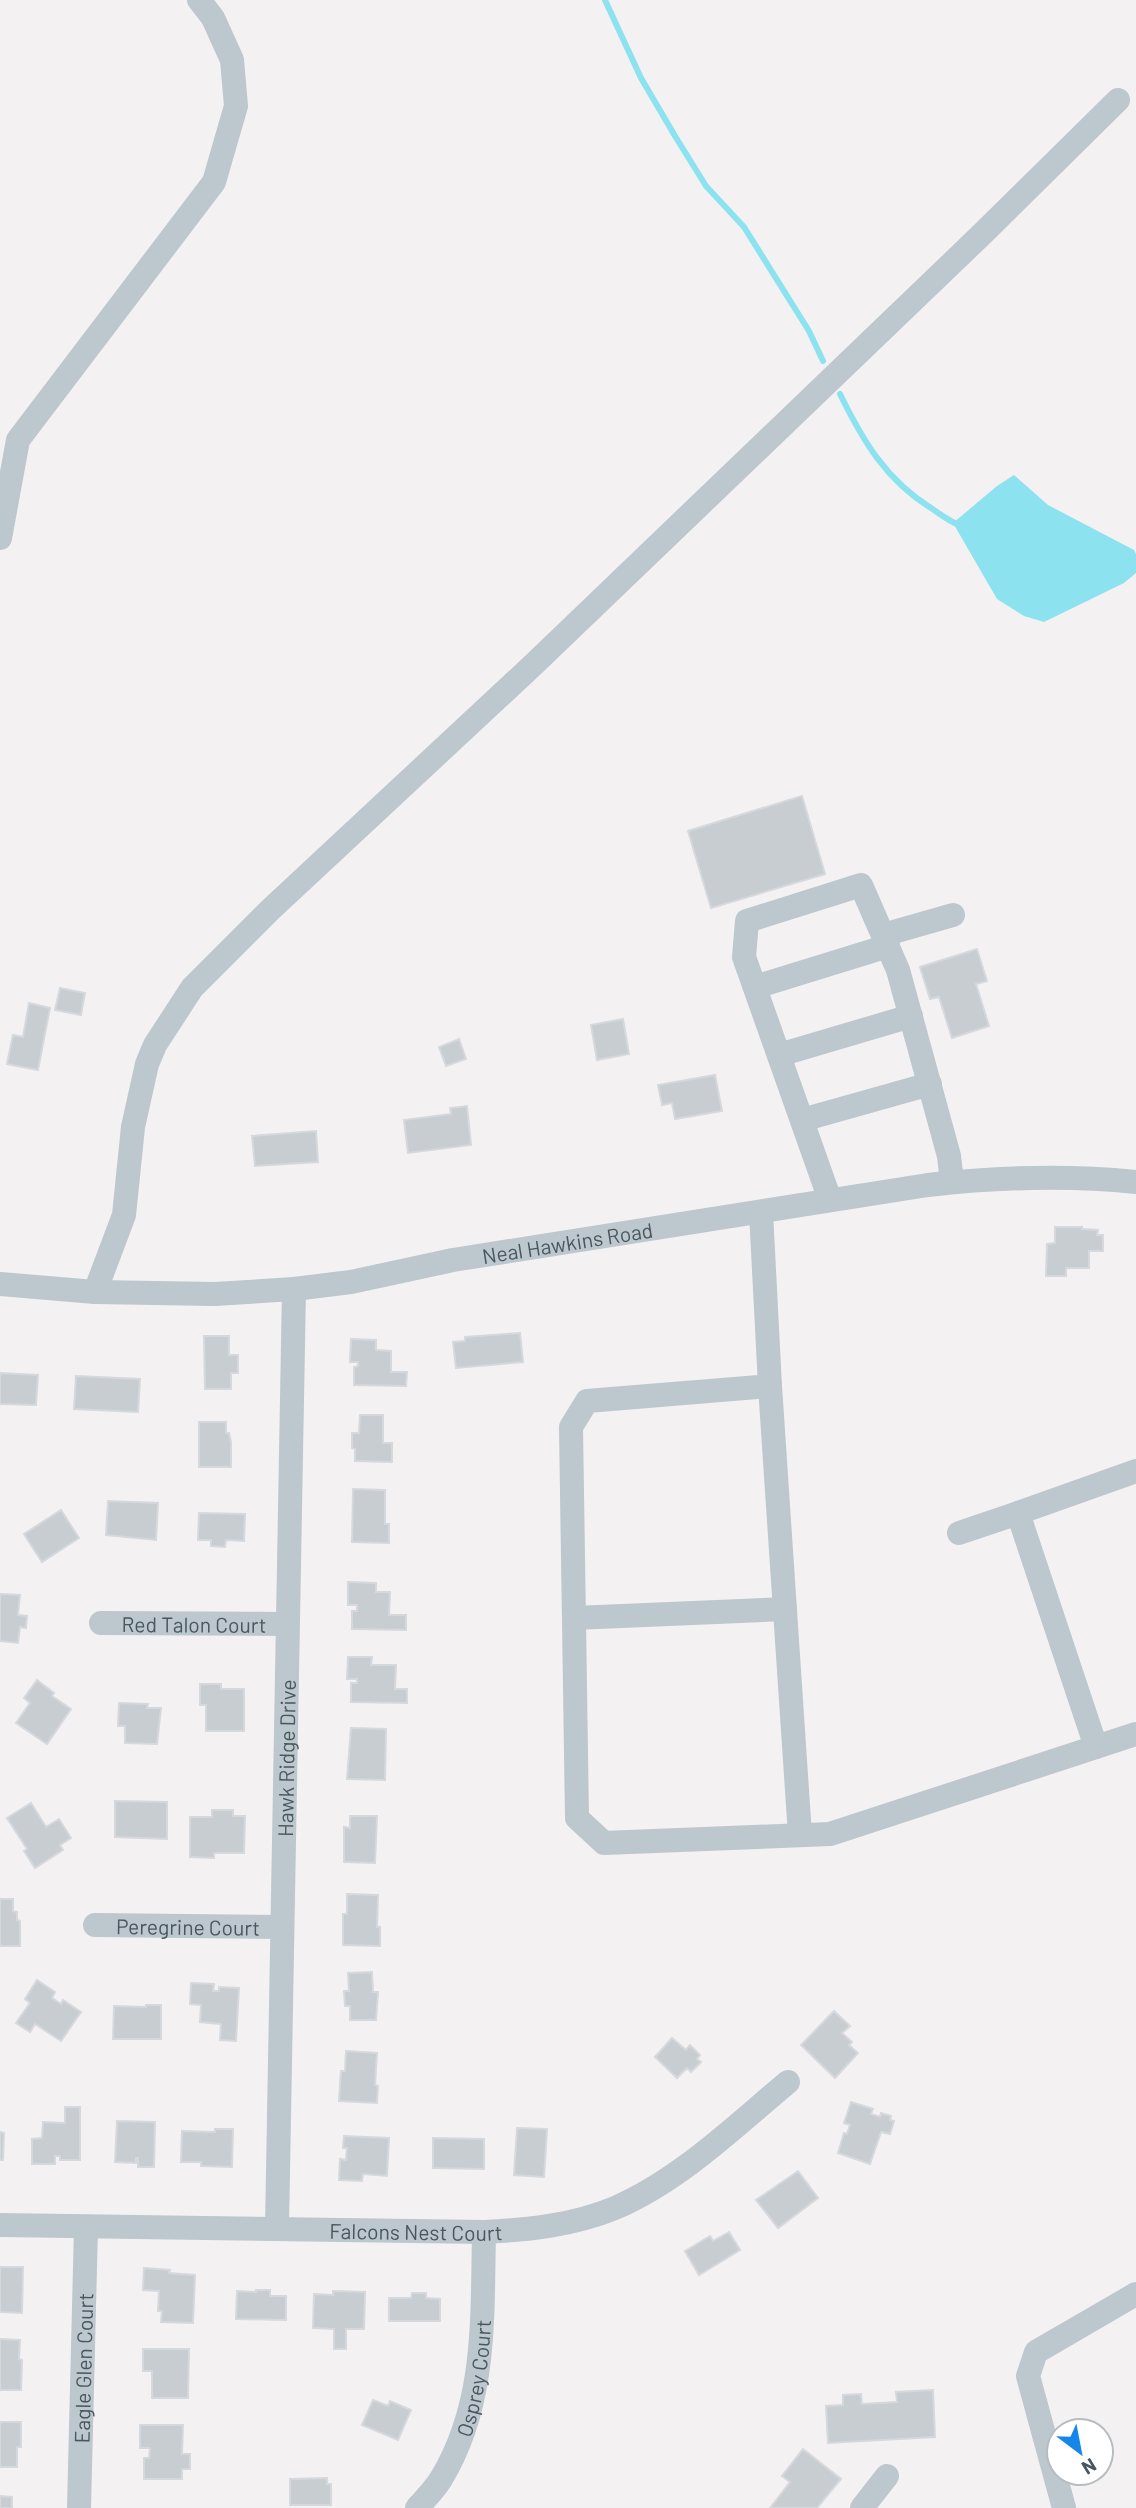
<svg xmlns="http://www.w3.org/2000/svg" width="1136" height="2508" font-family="Barlow,sans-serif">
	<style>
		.water { fill: #8ce3ef }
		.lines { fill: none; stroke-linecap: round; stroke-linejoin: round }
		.stream { stroke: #8ce3ef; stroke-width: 6 }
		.building { fill: #c8cdd1; stroke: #d5d8dd; stroke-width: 2 }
		.minor { stroke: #bcc7ce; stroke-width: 24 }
		.labels { text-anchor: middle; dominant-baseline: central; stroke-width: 7; stroke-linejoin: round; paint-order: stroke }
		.street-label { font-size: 21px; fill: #48575f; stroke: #fff }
	</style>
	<rect width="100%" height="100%" fill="#f4f1f2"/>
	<!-- water -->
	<path class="water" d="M1014,475L1048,505L1134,550L1136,554V573L1124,583L1044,622L1024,616L997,599L953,523L997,486Z"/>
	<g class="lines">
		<!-- stream -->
		<path class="stream" d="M605,0L641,78L675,136L706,186L744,227L809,331L823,361
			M840,394C863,441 886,480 931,508C940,514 949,521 959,525"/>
	</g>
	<!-- building -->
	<path class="building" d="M802,796L825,874L711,908L688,831Z
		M977,949L987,981L976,984L989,1026L952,1038L939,997L930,999L920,967Z
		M60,988L85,993L81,1015L55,1010Z
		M29,1003L50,1008L38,1070L7,1064L13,1035L23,1037Z
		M623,1019L629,1054L597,1060L591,1025Z
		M459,1039L466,1059L446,1066L439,1047Z
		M715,1075L722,1111L675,1119L672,1103L662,1105L658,1085Z
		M467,1106L471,1145L408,1153L404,1120L451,1114L450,1108Z
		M316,1131L318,1162L255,1166L252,1136Z
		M1055,1227H1082V1229L1098,1230L1097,1235H1103V1251H1089V1268H1066V1276H1046L1047,1244L1055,1243Z
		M520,1333L523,1362L456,1368L453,1342L465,1341V1337Z
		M204,1336H229V1355H238V1373H231V1389H205Z
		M351,1339L376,1340V1350L391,1351V1372H407L406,1386L354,1385V1367L358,1366V1362H350Z
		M0,1373L38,1375L36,1405L0,1404Z
		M76,1376L140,1379L138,1412L74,1409Z
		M360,1415H383V1443H392V1462L355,1461V1449L352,1448V1433H359Z
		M199,1422H226V1433H229L231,1442V1467H199Z
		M353,1489L385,1490V1524H389V1543L352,1542Z
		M108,1501L158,1503L156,1540L106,1535Z
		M61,1510L79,1538L42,1562L24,1534Z
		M199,1513L245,1514L244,1541L226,1540L225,1547L211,1546V1540H198Z
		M348,1582L376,1583V1592H390L389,1615H406V1630L352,1629V1611H357V1605H348Z
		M0,1594L20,1595L18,1615L27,1616L26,1628L20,1627L18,1643L0,1641Z
		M348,1657H372L371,1665H396L395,1689H407V1703L351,1702V1683H357V1679H347Z
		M37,1680L54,1693L52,1696L71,1709L47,1744L16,1723L30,1703L24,1698Z
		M200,1684H221V1689H244V1731H206V1705H200Z
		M119,1703L148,1704L147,1708H161L157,1744L125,1743V1726H118Z
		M351,1728L386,1729L385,1780L347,1779Z
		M115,1801L167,1802V1839L115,1837Z
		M31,1803L46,1827L59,1819L71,1838L60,1845L63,1850L35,1868L24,1851L27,1849L7,1818Z
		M212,1810H233V1816H245L244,1853H214V1858L190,1857V1817H212Z
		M350,1816H377L375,1863L344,1862V1827L350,1828Z
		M347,1894L378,1895L377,1927H380V1946L343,1945V1914H347Z
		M0,1899H13V1911L17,1912V1920L20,1921V1946H0Z
		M372,1972L373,1992H378L376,2020H350V2006H345L344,1991H349L348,1973Z
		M37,1980L55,1992L52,1998L61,2004L63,2000L81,2012L61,2041L35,2024L30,2032L16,2023L30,2003L25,1999Z
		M191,1983L214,1984L213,1991H219V1987L239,1988L236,2041L220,2040L221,2024L200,2022L201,2005L190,2004Z
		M146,2005H161V2039H113L114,2006L146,2007Z
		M834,2011L850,2026L842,2033L852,2042L849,2045L858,2053L835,2078L801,2045Z
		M672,2038L686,2050L690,2045L700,2055L697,2059L701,2062L691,2072L687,2068L677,2078L655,2057Z
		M346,2051L377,2053L375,2085L378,2086L377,2103L339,2101L341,2071H345Z
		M851,2102L873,2109L871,2114L880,2117L881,2113L891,2116L890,2120L894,2121L890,2134L881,2132L870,2164L838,2153L844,2133L847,2134L850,2125L844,2123Z
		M65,2107H80V2160H60V2156H55V2164H32V2139L42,2138L43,2122L65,2123Z
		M117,2121L155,2122L154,2167H138V2158H136V2163L115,2162Z
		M517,2128L547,2129L544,2177L514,2175Z
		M215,2129H233L232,2167L201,2166V2162H181L182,2131L215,2132Z
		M0,2132L4,2133L3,2160H0Z
		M344,2136L389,2138L387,2176L363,2174L362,2181L339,2180L340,2159L346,2160L347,2148H343Z
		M433,2138L484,2139V2169L433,2168Z
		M798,2171L818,2198L778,2228L756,2200Z
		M729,2232L740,2250L699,2275L685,2251L710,2236L713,2241Z
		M0,2267H23L22,2313L0,2312Z
		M144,2268L170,2270L169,2273L195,2275L193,2323L161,2322L162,2311H158L159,2291L143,2290Z
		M256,2290H270V2296H286V2320L236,2319L237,2291L256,2292Z
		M333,2291L365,2292L364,2329H346V2349H334V2329L313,2328L314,2294L333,2295Z
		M412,2293H426V2298L440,2299V2321H389V2298H411Z
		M0,2339L20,2340L19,2359L22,2360L21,2390H0Z
		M143,2349H189L188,2398H152V2371H143Z
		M933,2390L935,2437L828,2443L826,2406L843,2405V2395L861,2394L862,2404L897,2402L896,2392Z
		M373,2400L388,2406L390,2401L411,2410L398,2440L362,2425Z
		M0,2422H21V2447H17V2467H0Z
		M140,2425H183L182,2454H190V2469H182V2479H144V2458H149L150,2448H140Z
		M803,2449L841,2479L817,2508H770L790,2482L782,2476Z
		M327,2478V2484H331V2505H290V2479Z
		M0,2496L12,2497V2508H0Z"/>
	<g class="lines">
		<!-- minor -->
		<g class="minor">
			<path d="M0,538L18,440L214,182L236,106L232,60L213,18L199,0"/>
			<path d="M883,935L953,915"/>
			<path d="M755,987L888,946"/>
			<path d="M779,1055L911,1016"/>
			<path d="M802,1120L930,1084"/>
			<path d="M830,1200L744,957L747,921L861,885L898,970L949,1156L952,1182"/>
			<path d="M761,1212L770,1386L587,1401L571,1427L577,1818L604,1843L830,1834L1136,1734"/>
			<path id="s1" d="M0,1284L95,1292L215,1294L294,1289L351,1282L453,1260L928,1185C998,1177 1066,1175 1136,1182"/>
			<path d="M95,1292L124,1215L133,1127L147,1064L155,1045L192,988L270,910L533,665L978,238L1118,100"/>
			<path d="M770,1386L800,1835"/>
			<path d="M959,1533L1018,1513"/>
			<path d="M574,1618L785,1609"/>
			<path id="s2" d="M101,1623L287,1624"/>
			<path d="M1096,1747L1018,1513L1136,1471"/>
			<path id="s3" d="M95,1925L282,1927"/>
			<path id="s4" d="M0,2225L484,2232C528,2230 574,2225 615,2208C680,2180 734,2127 788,2082"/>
			<path id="s5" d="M277,2227L294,1289"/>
			<path id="s6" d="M79,2508L86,2227"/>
			<path id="s7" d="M417,2508C425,2499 435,2489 441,2479C487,2403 482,2318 484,2232"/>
			<path d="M862,2508L887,2476"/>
			<path d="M1064,2508L1028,2376L1036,2352L1136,2294"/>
		</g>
	</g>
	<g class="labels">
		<!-- street labels -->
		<g class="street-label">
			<text stroke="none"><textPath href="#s1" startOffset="572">Neal Hawkins Road</textPath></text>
			<text stroke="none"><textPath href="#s2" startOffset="93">Red Talon Court</textPath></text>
			<text stroke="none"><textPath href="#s5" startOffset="469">Hawk Ridge Drive</textPath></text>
			<text stroke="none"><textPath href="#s3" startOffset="93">Peregrine Court</textPath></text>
			<text stroke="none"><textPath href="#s4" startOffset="416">Falcons Nest Court</textPath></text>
			<text stroke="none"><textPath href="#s6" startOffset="140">Eagle Glen Court</textPath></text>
			<text stroke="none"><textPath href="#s7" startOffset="145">Osprey Court</textPath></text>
		</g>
	</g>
	<!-- north arrow -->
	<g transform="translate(1080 2452) rotate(148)"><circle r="33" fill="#ffffff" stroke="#b6bcbf" stroke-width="2"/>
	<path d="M0-5L12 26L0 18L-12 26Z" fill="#1586ea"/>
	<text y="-10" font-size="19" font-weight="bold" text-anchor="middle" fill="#48575f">N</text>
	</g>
</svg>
